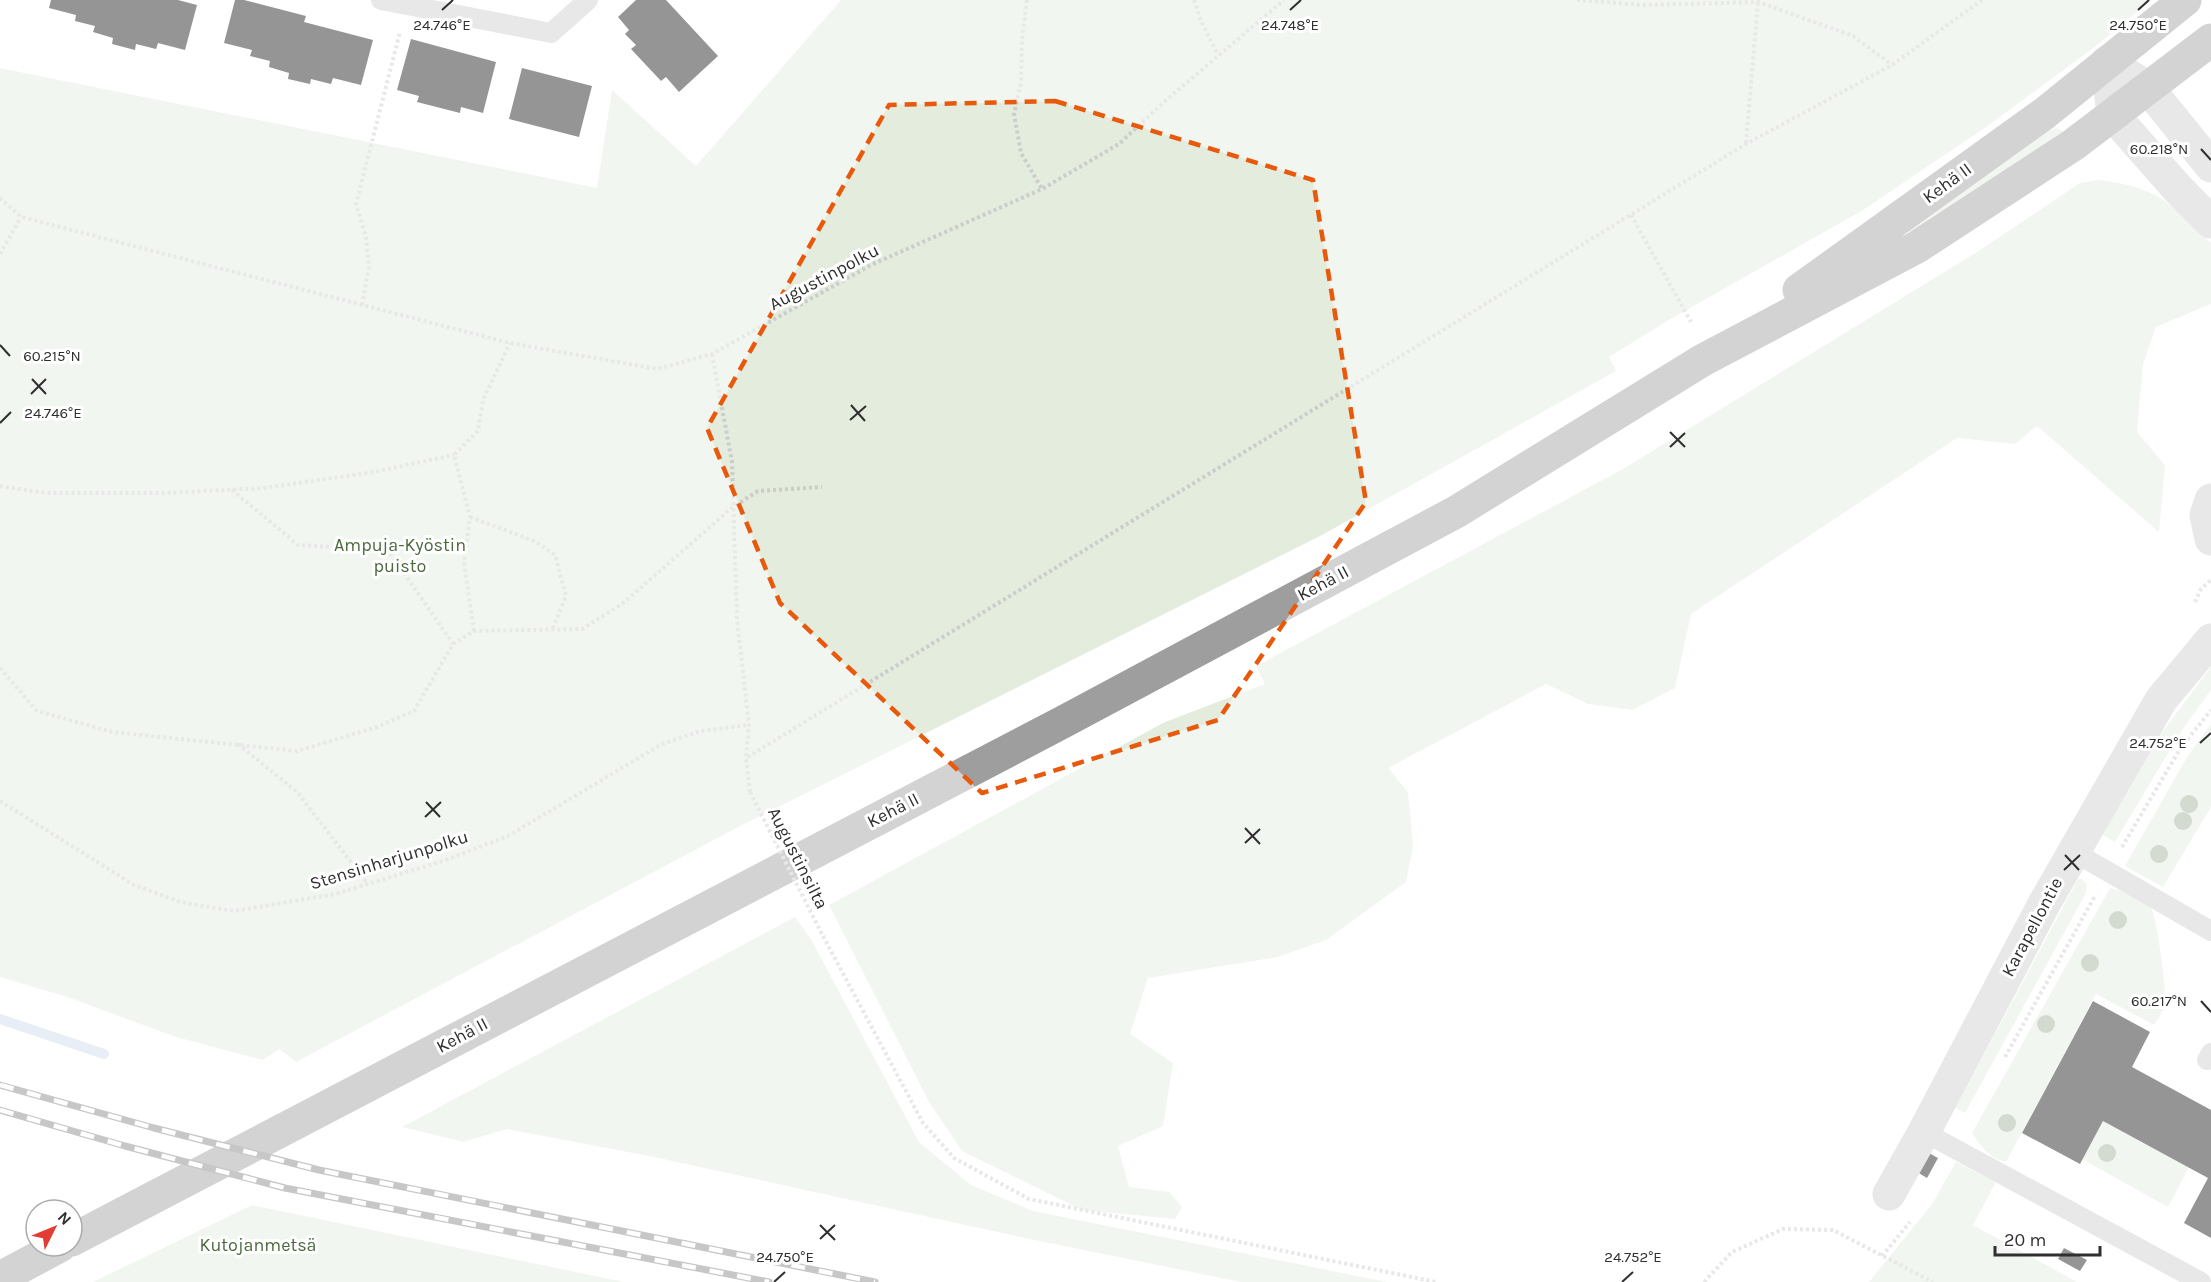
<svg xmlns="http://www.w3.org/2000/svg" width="2211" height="1282" font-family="Karla,sans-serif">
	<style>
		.green { fill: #e3ecdd }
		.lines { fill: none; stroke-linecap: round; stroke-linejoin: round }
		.stream { stroke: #c9daeb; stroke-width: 10 }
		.building { fill: #161616 }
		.path { stroke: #ccc; stroke-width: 4; stroke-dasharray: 3 3; stroke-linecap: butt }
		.service { stroke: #ccc; stroke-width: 20 }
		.minor { stroke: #ccc; stroke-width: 33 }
		.tertiary { stroke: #ccc; stroke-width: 33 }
		.trunk { stroke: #9e9e9e; stroke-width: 33 }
		.rail-casing { stroke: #848484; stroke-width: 7 }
		.rail { stroke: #fff; stroke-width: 4.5; stroke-dasharray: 14; stroke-linecap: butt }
		.path-bridge { stroke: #ccc; stroke-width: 4; stroke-dasharray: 3 3; stroke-linecap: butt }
		.tree { fill: #9dad94 }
		.marked { fill: none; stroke: #e8590c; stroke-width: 4.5; stroke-dasharray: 12 8; stroke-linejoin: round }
		.ticks { fill: none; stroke: #2f2f2f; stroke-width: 2 }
		.labels { text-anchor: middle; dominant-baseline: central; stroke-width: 6; stroke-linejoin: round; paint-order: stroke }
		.street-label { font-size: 18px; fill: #2f2f2f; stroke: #fff }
		.park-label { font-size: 18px; fill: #4c6a3d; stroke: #fff }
		.ticks-label { font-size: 15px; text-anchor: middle; fill: #2f2f2f; stroke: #fff; stroke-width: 6; stroke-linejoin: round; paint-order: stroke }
	</style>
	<rect width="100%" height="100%" fill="#fff"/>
	<!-- green -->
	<path class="green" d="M841,0H2152L2092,49L1986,127L1863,210L1669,320L1609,357L1616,371L1322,535L744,824L296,1062L279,1049L263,1060L176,1037L67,997L0,977V68L597,188L612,90L696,166Z
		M2056,128L2063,131L2066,136L1911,234L1908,231L2026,139Z
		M2097,180C2116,182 2135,185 2153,194C2172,202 2196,228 2211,243V304L2156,327L2143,364L2137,432L2165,465L2159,532L2037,426L2015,444L1957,438L1691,614L1675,688L1632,710L1588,704L1546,684L1388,768L1408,792L1413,847L1406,882L1326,940L1278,957L1148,978L1130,1034L1173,1063L1163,1126L1118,1146L1129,1187L1169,1192L1182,1207L1175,1219L1082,1210L962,1151L929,1102L829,905L1165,722L1265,684L1256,666L1623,469L1977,252L2080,183Z
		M2211,667V690L2180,733L2115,842L2100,833L2157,739Z
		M2211,724V807L2163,887L2125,866L2187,757Z
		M2078,879H2082L2087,884L2086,893L1965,1113L1955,1108Z
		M2110,888C2123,892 2143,895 2151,908C2157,917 2166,987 2165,1000C2165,1010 2159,1017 2154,1025L2096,994L2006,1162C1988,1157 1982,1148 1972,1133Z
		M795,917L811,939L919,1142L971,1185L1033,1211L1387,1282H1241L1020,1237L654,1157L507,1129L463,1142L402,1127Z
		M2103,1121L2189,1167L2168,1207L2082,1159Z
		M1956,1162L1996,1182L1973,1225L2077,1282H1869L1932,1204Z
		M252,1205L624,1282H93Z"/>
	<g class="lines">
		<!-- stream -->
		<path class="stream" d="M0,1019L104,1054"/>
	</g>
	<!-- building -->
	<path class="building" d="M51,0H178L197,5L185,50L158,43L156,49L136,44L135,50L112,44L113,38L93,32L95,26L75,21L76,15L49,8Z
		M235,0H244L306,16L304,22L373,40L361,85L333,78L331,84L311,79L310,84L288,79L289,73L269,67L270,61L250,56L252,50L224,43Z
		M636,0H666L718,56L679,92L666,77L661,81L631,49L636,45L625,34L629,30L618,17Z
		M411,39L496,62L483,113L461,107L460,113L417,102L419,96L397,90Z
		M522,68L592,86L579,137L509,119Z
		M2093,1001L2150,1032L2132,1067L2211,1110V1238L2184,1223L2208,1178L2103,1121L2080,1164L2022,1133Z
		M1927,1152L1938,1158L1927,1178L1917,1172Z
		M2064,1248L2087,1260L2080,1271L2058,1259Z"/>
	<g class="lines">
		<!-- path -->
		<path class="path" d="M1027,0L1022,39L1021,82L1014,114L1021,153L1042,189
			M1194,0L1201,21L1218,55
			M1577,0L1644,5L1758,2L1853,36L1892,65
			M1746,143L1758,1
			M0,198L21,217L510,343L657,369L712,354L871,265L1042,189L1119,144L1164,102L1284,0
			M1631,215L1691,322
			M0,254L21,217
			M362,305L369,267L366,237L356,204L400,32
			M712,354L732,462L737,620L749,725L746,758
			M0,486L47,493H165L264,488L374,472L454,455
			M232,490L298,545L388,550L453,644
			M470,517L534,541L555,555L566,596L552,630
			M2195,602L2201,589L2211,580
			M474,631L464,562L470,517L454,455L478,431L483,400L510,343
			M0,668L37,711L112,732L297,751L377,727L414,711L453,644L474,631L582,629L622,604L733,507L758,491L822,487
			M238,744L297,792L368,884
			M750,792L746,758L1746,144L1892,65L1982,0
			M0,801L134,885L180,902L234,911L335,894L443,861L508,836L662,744L701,731L749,725
			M2122,847L2180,749L2211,710
			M823,936L923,1123L954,1158L1029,1199L1436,1282
			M2005,1057L2095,896
			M1882,1256L1910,1222
			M1704,1282L1732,1252L1783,1229L1833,1230L1933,1282"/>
		<!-- service -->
		<path class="service" d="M381,0L551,33L588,0
			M2074,852L2211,931
			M2207,1060L2211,1053
			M1924,1132L2201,1282"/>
		<!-- minor -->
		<path class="minor" d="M2211,500L2206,515L2211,539
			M1889,1194L1924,1132L2044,904L2161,700L2211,640"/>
		<!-- tertiary -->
		<path class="tertiary" d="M2107,62L2113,115L2178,189L2211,222
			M2107,62L2148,88L2211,166"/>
		<!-- trunk -->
		<path class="trunk" d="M1799,290L2045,113L2185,0
			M72,1240L1063,722L1456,512L1703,360L1917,247L2073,145L2211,40
			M0,1278L60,1246"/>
		<!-- rail casing -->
		<g class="rail-casing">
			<path id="rail" d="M0,1085L154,1128L319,1170L875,1282
				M0,1110L125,1146L285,1188L769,1282"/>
		</g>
		<!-- rail -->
		<use href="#rail" class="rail"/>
		<!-- path-bridge -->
		<path class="path-bridge" d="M750,792L823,936"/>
	</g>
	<!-- trees -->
	<g class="tree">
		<circle cx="2189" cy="804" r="9"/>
		<circle cx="2183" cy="821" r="9"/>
		<circle cx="2159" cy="854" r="9"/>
		<circle cx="2118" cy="920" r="9"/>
		<circle cx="2090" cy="963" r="9"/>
		<circle cx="2046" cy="1024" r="9"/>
		<circle cx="2007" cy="1123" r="9"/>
		<circle cx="2107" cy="1153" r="9"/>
	</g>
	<!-- marked area -->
	<path d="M0 0H2211V1282H0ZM1055,101L1313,180L1366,502L1218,720L982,793L780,603L707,428L889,105Z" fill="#fff" fill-opacity=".55" fill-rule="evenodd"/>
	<path class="marked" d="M1055,101L1313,180L1366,502L1218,720L982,793L780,603L707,428L889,105Z"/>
	<!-- ticks -->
	<path class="ticks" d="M442,10L453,0M1290,10L1301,0M2138,10L2149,0M2201,149L2211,160M0,345L10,356M32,379L46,394M31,394L46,379M851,405L865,421M850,420L866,406M0,423L11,412M1670,432L1685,447M1670,447L1685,433M2200,743L2211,733M426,802L440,817M425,817L441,802M1245,828L1260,844M1245,843L1260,829M2065,855L2079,870M2064,870L2080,855M2201,1001L2211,1012M820,1225L835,1240M820,1239L835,1225M774,1282L785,1272M1622,1282L1633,1272"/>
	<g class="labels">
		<!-- street labels -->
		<g class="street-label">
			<text transform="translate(1947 183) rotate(-36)">Kehä II</text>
			<text transform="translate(824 277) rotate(-28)">Augustinpolku</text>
			<text transform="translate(1323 583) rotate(-28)">Kehä II</text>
			<text transform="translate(893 810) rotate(-27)">Kehä II</text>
			<text transform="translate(798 858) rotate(63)">Augustinsilta</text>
			<text transform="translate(389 860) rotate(-17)">Stensinharjunpolku</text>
			<text transform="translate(2032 927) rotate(-62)">Karapellontie</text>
			<text transform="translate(462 1035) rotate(-28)">Kehä II</text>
		</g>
		<!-- park labels -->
		<g class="park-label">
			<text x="400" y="545">Ampuja-Kyöstin<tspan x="400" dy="21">puisto</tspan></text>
			<text x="258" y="1245">Kutojanmetsä</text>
		</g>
	</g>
	<g class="ticks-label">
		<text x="442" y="30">24.746°E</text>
		<text x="1290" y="30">24.748°E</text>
		<text x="2138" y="30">24.750°E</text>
		<text x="2159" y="154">60.218°N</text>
		<text x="52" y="361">60.215°N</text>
		<text x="53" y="418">24.746°E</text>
		<text x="2158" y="748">24.752°E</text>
		<text x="2159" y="1006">60.217°N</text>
		<text x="785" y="1262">24.750°E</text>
		<text x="1633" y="1262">24.752°E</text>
	</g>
	<!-- north arrow -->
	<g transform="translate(54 1228) rotate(47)"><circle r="28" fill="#ffffff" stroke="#acacac" stroke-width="1.5"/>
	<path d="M0-4.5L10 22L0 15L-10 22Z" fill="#e33c34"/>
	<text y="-9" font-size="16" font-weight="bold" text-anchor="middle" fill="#2f2f2f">N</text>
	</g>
	<!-- scale -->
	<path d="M1995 1246v9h105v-9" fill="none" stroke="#2f2f2f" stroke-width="3"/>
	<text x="2004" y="1246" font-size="18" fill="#2f2f2f" stroke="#ffffff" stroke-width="4.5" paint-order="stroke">20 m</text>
</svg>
